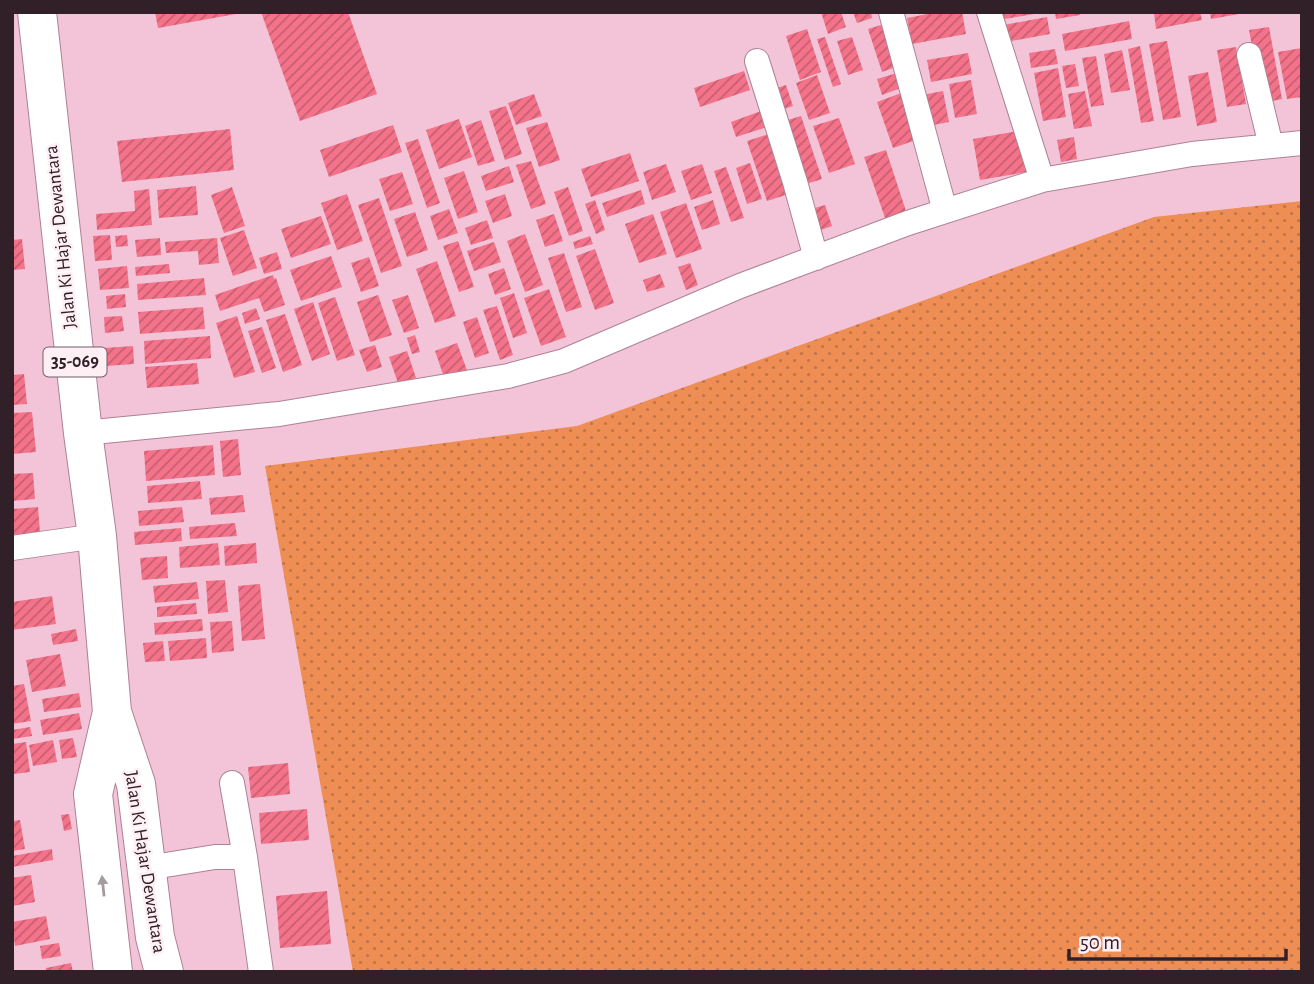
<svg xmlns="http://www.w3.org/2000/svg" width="1314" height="984" font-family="'Alegreya Sans',sans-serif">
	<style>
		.grass { fill: url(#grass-dots) }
		.building { fill: url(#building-hatch) }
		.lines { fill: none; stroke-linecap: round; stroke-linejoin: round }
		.street-casing { stroke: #ad8295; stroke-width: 26 }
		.primary-casing { stroke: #ad8295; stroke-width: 40 }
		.street { stroke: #fff; stroke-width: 24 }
		.primary { stroke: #fff; stroke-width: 38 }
		.oneway { fill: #a39b9e }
		.labels { text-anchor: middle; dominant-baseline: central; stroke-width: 5; stroke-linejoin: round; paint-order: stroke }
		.shield { fill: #feeff5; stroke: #6f5e66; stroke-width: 2 }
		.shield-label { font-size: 18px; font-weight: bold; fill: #322028 }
		.street-label { font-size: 19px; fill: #322028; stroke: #feeff5 }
	</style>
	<defs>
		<pattern id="grass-dots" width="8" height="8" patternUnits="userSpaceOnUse" patternTransform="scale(1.75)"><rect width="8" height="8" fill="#ee8e54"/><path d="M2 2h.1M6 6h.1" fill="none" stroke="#c17446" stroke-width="1.8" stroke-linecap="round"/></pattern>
		<pattern id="building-hatch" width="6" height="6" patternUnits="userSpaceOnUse" patternTransform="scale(1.75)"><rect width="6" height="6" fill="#f4738a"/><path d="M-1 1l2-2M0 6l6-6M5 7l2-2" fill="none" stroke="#c65e71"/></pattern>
	</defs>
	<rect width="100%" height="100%" fill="#f3c4d8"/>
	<!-- grass -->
	<path class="grass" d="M1302,201V972H353L265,466L577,426L1154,217Z"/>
	<!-- building -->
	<path class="building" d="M155,12H236V14L158,28Z
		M261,12H348L377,94L300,121Z
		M821,12H841L846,27L828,34Z
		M853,12H871L872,18L857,23Z
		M938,12H962L966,34L912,44L907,18Z
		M998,12H1034V14L999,20Z
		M1055,12H1079L1080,15L1056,19Z
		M1159,12H1200L1202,20L1156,29L1154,13Z
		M1210,12H1239V14L1211,19Z
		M1047,17L1050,34L1006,42L1003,25Z
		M1129,21L1132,39L1065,51L1062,34Z
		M881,25L896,67L882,72L868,29Z
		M1269,27L1282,99L1263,103L1249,30Z
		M807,29L821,72L800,80L786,36Z
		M825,37L841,84L833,87L817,39Z
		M852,37L863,70L848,75L837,41Z
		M1167,41L1181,117L1163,120L1149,44Z
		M1140,46L1154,121L1141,123L1128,49Z
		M1236,47L1246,104L1227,107L1217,50Z
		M1302,48V97L1287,99L1278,52Z
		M1055,49L1058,64L1031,68L1029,53Z
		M1122,50L1130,90L1111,93L1104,54Z
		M968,53L972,74L931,82L927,60Z
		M1096,56L1104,105L1091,107L1082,58Z
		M1075,64L1079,86L1066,88L1062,66Z
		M1058,68L1066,117L1043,121L1034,73Z
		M744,71L750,90L700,107L694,88Z
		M1208,72L1217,122L1197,126L1188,76Z
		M897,73L901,88L882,95L877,79Z
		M817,75L830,113L809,120L796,83Z
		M971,80L977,114L955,118L949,84Z
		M786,85L793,106L775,112L768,91Z
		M943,91L949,122L928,126L922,95Z
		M1085,91L1092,126L1074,129L1068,94Z
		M904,92L919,139L893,148L877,102Z
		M534,94L542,116L516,125L508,103Z
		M506,106L522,154L505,160L489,111Z
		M761,111L767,127L736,137L731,122Z
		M801,116L822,179L800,186L778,123Z
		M839,118L855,164L829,173L813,126Z
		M459,119L472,157L439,169L426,130Z
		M481,120L495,161L478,166L465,126Z
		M547,122L560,160L539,167L526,128Z
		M393,125L402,152L329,177L320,150Z
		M230,129L234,170L122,182L117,141Z
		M1018,131L1026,172L980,180L973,139Z
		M775,132L795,192L767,201L747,141Z
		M1074,137L1077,159L1061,162L1057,140Z
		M418,139L440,203L427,208L405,143Z
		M886,150L906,211L885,218L864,157Z
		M630,153L639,181L591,197L581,169Z
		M531,161L546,204L531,209L516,165Z
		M750,163L762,199L747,204L736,168Z
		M666,164L676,192L652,200L643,172Z
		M702,164L712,193L691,200L681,171Z
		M509,166L514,182L486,191L481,176Z
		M726,167L744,218L731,222L714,171Z
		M464,171L478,212L458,219L444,178Z
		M402,172L413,204L390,211L379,179Z
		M196,186L198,215L159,218L157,190Z
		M232,187L245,226L224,233L211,195Z
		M568,187L583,231L569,236L554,192Z
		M149,189L152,225L97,230L96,214L135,211L134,191Z
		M641,190L645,204L607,217L602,203Z
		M347,194L363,241L337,250L321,203Z
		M505,194L512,216L493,223L485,201Z
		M379,198L402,266L381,273L358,205Z
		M595,200L605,230L596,234L585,204Z
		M713,200L720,224L702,230L694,207Z
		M686,203L702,249L676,258L660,212Z
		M825,205L832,226L815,232L808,210Z
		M449,209L458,233L438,240L430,216Z
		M415,212L428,250L407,257L394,219Z
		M554,214L563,241L545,247L536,220Z
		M653,214L667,254L639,263L625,224Z
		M321,216L331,244L291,258L281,229Z
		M487,220L493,238L471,245L465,228Z
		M244,230L257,268L233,276L220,238Z
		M525,234L543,285L525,292L507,241Z
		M110,235L112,260L95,261L93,236Z
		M127,235L128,246L116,247L115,236Z
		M590,236L593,244L575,249L573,242Z
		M160,238L161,255L137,257L135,240Z
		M217,238L219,263L199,265L198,251L166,253L165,242Z
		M22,239L25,269L12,270V240Z
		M458,241L474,287L459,292L443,246Z
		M494,242L501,262L474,271L467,251Z
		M595,249L614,303L595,310L576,256Z
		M277,252L282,269L264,274L259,258Z
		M564,253L582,307L566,312L548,258Z
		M331,256L342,287L301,301L290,270Z
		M369,257L379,286L361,292L351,263Z
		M437,261L456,316L435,323L416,269Z
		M690,263L698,285L686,290L678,267Z
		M169,264L170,273L136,276L135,267Z
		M127,266L129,288L100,290L98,269Z
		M504,268L511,289L495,295L488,274Z
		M660,274L665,287L647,292L643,280Z
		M273,275L274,279L276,278L285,305L264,312L259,298L220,311L215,295Z
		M204,278L206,295L138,300L137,284Z
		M549,289L566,337L541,346L524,298Z
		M514,293L527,333L513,338L500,298Z
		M125,294L126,307L107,309L106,296Z
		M378,295L392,335L370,342L357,302Z
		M408,295L419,328L404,333L392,300Z
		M335,297L355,355L337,361L318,303Z
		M313,302L330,354L312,361L294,309Z
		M497,306L513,355L500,360L483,310Z
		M203,307L205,329L140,334L138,312Z
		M256,308L260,319L245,324L242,313Z
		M285,314L302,365L283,372L266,320Z
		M122,316L124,331L105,333L104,317Z
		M237,316L255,372L234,378L216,323Z
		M477,317L489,353L475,358L463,322Z
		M262,327L276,368L262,373L248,331Z
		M415,335L420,352L412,354L407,338Z
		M210,336L211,358L145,364L144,341Z
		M457,343L468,373L445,380L435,351Z
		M375,345L382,367L367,372L359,350Z
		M133,346L134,364L106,366L104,348Z
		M407,351L416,378L398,383L389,357Z
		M197,363L199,384L147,388L145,367Z
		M24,374L27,404L12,405V375Z
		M32,412L36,452L12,454V413Z
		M238,439L241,475L223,477L220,441Z
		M213,445L215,475L146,481L144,451Z
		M33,473L35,499L12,501V474Z
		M200,481L202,499L148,503L147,486Z
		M243,495L245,512L211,515L209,498Z
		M38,507L40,533L12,535V509Z
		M182,507L184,522L139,526L138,511Z
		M235,523L237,536L190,539L189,527Z
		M181,528L182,541L135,545L134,532Z
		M218,543L220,565L180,568L179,547Z
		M256,543L257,563L225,566L224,546Z
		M167,556L168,578L142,580L140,558Z
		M225,580L228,612L208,614L206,581Z
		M197,582L199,599L155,603L153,586Z
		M260,584L265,639L242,641L238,586Z
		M52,596L56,624L12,630V602Z
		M196,603L197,614L157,617V607Z
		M202,619L203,631L155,635L154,623Z
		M232,621L234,651L212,653L210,622Z
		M76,629L78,641L53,645L51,634Z
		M206,638L207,658L170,661L168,641Z
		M163,641L165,661L145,662L143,643Z
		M60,654L66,686L32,692L26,660Z
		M24,684L31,721L12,724V686Z
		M79,693L81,707L44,712L42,699Z
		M79,713L82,729L43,735L40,720Z
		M30,727L32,736L12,739V730Z
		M73,738L77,757L62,759L59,740Z
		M53,740L57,762L33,766L29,745Z
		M26,742L30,772L14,774L12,744Z
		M288,763L290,794L251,798L248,767Z
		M307,809L309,840L261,844L259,813Z
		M69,814L72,829L64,831L61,815Z
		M20,820L25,849L12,851V821Z
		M52,849L53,860L12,867V856Z
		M31,875L35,902L12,906V878Z
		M327,891L331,944L280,948L276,896Z
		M46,916L50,939L15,946L12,922Z
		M59,943L61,956L42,959L40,946Z
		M71,963L73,972H46V968Z"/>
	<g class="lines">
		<!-- street casing -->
		<g class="street-casing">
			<path id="street" d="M891,12L945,211
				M989,12L1042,180
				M1249,55L1271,146
				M757,61L795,182L816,258
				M83,433L279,414L508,376L564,361L740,286L908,223L1042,180L1192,154L1302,143
				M12,548L97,536
				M232,783L245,857L261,972
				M147,868L215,857H245"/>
		</g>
		<!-- primary casing -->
		<g class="primary-casing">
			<path id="primary" d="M37,12L83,433L97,536L112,712L136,784L155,937L164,972
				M112,712L93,794L113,972"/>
		</g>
		<!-- street -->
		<use href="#street" class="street"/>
		<!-- primary -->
		<use href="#primary" class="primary"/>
	</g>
	<!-- one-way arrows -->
	<defs><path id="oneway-solid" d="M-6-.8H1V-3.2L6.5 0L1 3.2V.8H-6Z" transform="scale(1.75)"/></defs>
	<use class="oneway" href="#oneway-solid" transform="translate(103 886) rotate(-96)"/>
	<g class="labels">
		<!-- shield labels -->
		<rect class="shield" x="43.5" y="347.5" width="63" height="29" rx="5"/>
		<g class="shield-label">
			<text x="75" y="362">35-069</text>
		</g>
		<!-- street labels -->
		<g class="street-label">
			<text transform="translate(61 237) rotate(-96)">Jalan Ki Hajar Dewantara</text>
			<text transform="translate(145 862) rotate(81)">Jalan Ki Hajar Dewantara</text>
		</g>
	</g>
	<!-- border -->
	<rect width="1314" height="984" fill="none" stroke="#322028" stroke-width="28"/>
	<!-- scale -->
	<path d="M1069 949v10h217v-10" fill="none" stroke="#322028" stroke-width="3.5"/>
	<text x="1080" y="949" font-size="21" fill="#322028" stroke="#feeff5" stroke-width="5" paint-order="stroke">50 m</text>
</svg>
